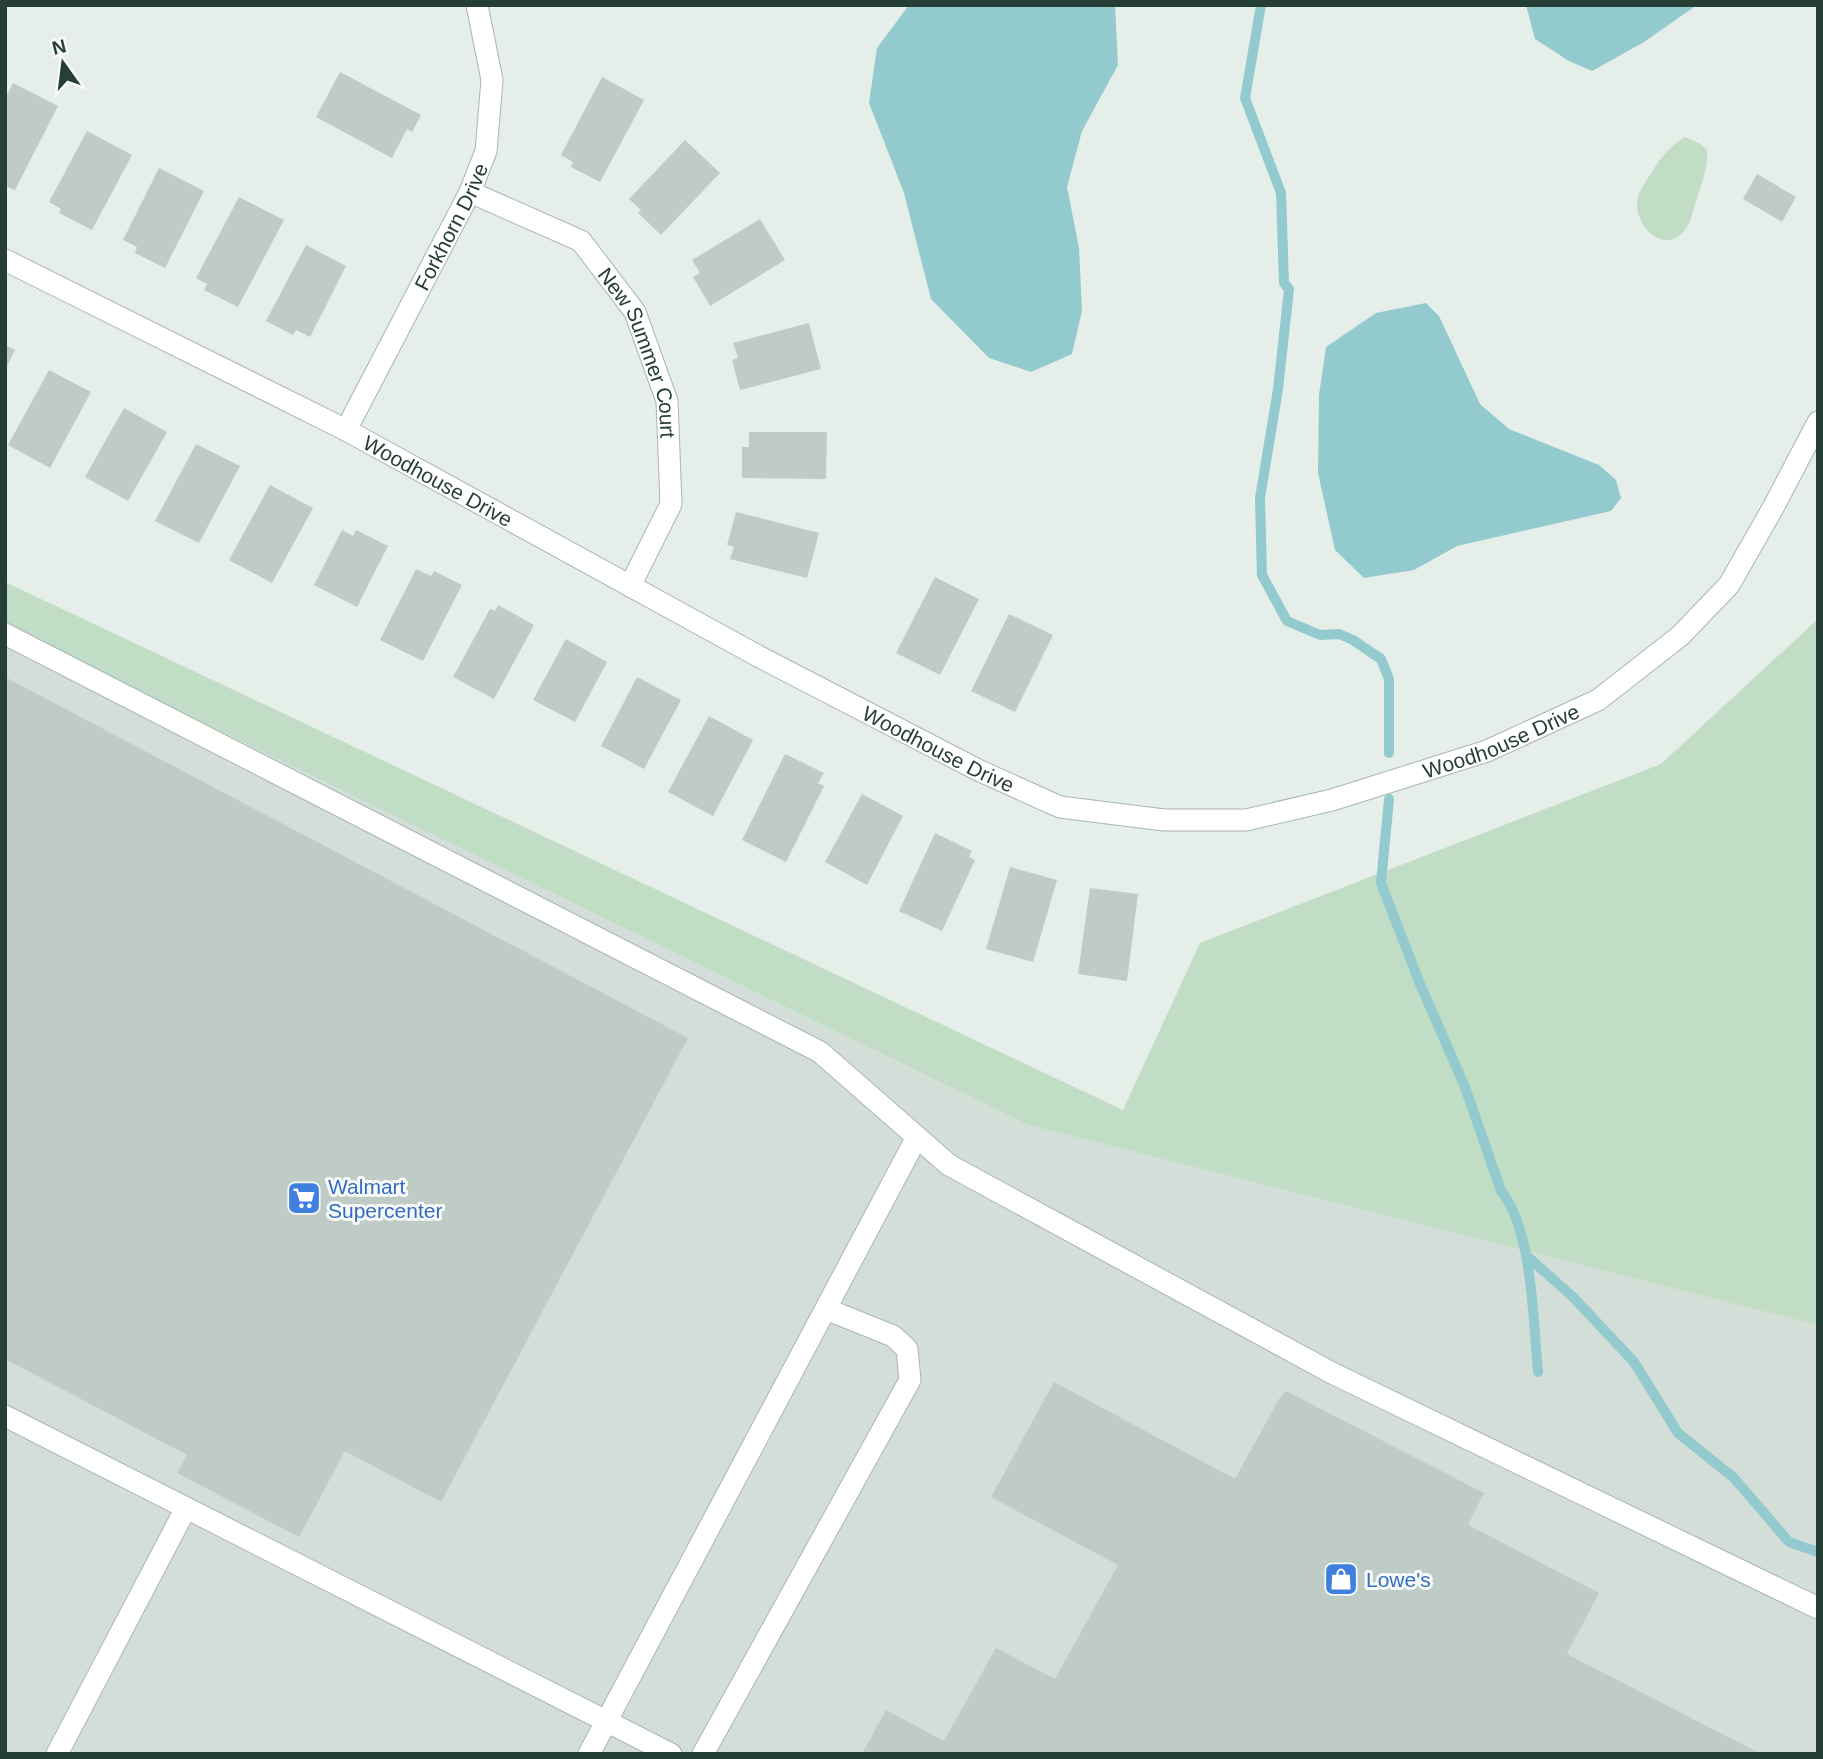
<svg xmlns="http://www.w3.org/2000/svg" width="1823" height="1759" font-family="Helvetica,sans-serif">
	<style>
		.built { fill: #d4ded9 }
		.green { fill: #c1ddc6 }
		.water { fill: #93cace }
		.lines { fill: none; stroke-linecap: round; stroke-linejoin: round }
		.stream { stroke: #93cace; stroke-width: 10 }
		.building { fill: #bfcbc5 }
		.minor-casing { stroke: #a9b6b0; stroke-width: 23 }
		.minor { stroke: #fff; stroke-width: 21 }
		.labels { text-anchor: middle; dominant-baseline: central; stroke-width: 6; stroke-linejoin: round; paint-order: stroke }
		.street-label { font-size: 21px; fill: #263f36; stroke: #f7faf8 }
		.shop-label { font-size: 21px; fill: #366cbe; stroke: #f7faf8; text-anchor: start }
	</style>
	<rect width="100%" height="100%" fill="#e6eeea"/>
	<!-- built -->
	<path class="built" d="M5,626L1028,1125L1818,1325V1754H5Z"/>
	<!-- green -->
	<path class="green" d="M1685,137L1700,144L1707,149C1709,167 1701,185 1696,201C1693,211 1691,223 1684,231C1665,254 1638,229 1637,206C1636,194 1646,181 1652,172C1660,158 1671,145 1685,137Z
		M5,582L1123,1110L1200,943L1661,764L1818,619V1325L1028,1125L5,626Z"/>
	<!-- water -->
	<path class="water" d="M909,5H1115L1118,65L1082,131L1067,187L1079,248L1082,311L1072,354L1031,372L989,358L931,299L904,193L869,103L877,48Z
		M1526,5H1697L1644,42L1592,71L1569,61L1535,39Z
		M1426,303L1439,316L1480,404L1509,429L1599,465L1616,480L1621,498L1611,511L1457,546L1414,570L1364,578L1335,550L1318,473L1319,395L1326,347L1376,313Z"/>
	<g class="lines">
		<!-- stream -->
		<path class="stream" d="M1261,5L1245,98L1281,193L1284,283L1289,289L1278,389L1260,498L1262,575L1287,621L1320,635L1339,634L1353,640L1381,659L1389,679V753
			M1389,799L1381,883L1420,984L1465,1087L1501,1191C1533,1230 1533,1322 1538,1372
			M1527,1256L1573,1297L1634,1362L1678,1433L1734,1478L1789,1542L1818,1552"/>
	</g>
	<!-- building -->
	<path class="building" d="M340,72L421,115L412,132L407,129L392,158L316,117Z
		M602,77L644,100L600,182L571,167L573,162L561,155Z
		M13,83L58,106L15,190L5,186V99Z
		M87,131L132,155L92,230L59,213L61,209L49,202Z
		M685,140L720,173L661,235L638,213L641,210L629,199Z
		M159,168L204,191L165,268L135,253L137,247L123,240Z
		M1757,174L1796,197L1782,222L1743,199Z
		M239,197L284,220L238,307L204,290L207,284L196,278Z
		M760,219L785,260L710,306L693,277L700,273L692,260Z
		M306,245L346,266L310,337L296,330L293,335L266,321Z
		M809,323L821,369L740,390L732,360L738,358L733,343Z
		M5,345L15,350L5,370Z
		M49,370L91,392L50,468L8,445Z
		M124,408L167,432L128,501L85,477Z
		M749,432H827L826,479L742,478V447H749Z
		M196,444L240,466L199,543L155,521Z
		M270,485L313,508L272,583L229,560Z
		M736,512L819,533L807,578L730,559L734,547L727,545Z
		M342,530L353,536L356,530L388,546L357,607L314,585Z
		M416,569L431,576L434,571L462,585L423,661L380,640Z
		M935,577L979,599L940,675L896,653Z
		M498,605L534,625L494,699L453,677L490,609L495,611Z
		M1009,614L1053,635L1015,712L971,691Z
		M566,639L607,662L575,722L533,700Z
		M5,677L688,1038L441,1502L345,1451L299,1537L177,1473L187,1455L5,1359Z
		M637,677L681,700L644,769L601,746Z
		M709,716L753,740L713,816L668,792Z
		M785,754L824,773L818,783L824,786L786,862L742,840Z
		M862,794L903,816L867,885L825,862Z
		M935,833L972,851L969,857L975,860L942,931L899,911Z
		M1010,867L1057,880L1033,962L986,949Z
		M1090,888L1138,894L1127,981L1078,974Z
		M1054,1382L1235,1479L1279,1399L1286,1391L1484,1493L1468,1525L1599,1593L1567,1654L1761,1754H862L886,1710L944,1741L996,1648L1055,1679L1118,1565L991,1497Z"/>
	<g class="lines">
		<!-- minor casing -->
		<g class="minor-casing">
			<g id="minor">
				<path id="s1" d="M470,192L581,241L635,312L667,401L671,504L630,586"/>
				<path id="s2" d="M5,260L346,430L758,656L978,770L1060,807L1164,820H1246L1332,800L1487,751L1598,700L1680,636L1729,585L1774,506L1818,422"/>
				<path id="s3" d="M346,430L470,192L486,151L492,80L477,5"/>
				<path d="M5,634L820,1052L949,1165L1332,1373L1818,1608"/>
				<path d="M5,1416L671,1754"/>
				<path d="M57,1754L186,1508"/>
				<path d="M589,1754L917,1137"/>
				<path d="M703,1754L910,1380L907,1349L893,1336L826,1309"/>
			</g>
		</g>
		<!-- minor -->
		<use href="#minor" class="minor"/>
	</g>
	<!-- icons -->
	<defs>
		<g id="supermarket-square" transform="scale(1.75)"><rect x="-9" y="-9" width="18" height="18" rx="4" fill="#3f7fe0" stroke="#f7faf8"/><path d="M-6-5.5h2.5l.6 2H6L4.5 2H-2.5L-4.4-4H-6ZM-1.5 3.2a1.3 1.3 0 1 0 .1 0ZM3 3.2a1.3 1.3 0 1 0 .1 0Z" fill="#fff"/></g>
		<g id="shop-square" transform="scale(1.75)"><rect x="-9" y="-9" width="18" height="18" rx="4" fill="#3f7fe0" stroke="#f7faf8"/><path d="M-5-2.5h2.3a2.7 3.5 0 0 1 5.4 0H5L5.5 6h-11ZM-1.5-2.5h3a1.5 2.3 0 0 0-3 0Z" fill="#fff"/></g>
	</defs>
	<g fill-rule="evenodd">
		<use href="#supermarket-square" x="304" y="1198"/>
		<use href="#shop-square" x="1341" y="1579"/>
	</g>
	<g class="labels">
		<!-- street labels -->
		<g class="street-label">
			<text stroke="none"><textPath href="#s3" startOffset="229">Forkhorn Drive</textPath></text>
			<text stroke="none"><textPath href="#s1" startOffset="250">New Summer Court</textPath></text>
			<text stroke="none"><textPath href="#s2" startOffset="486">Woodhouse Drive</textPath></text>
			<text stroke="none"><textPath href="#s2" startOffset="1643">Woodhouse Drive</textPath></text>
			<text stroke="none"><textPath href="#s2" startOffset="1054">Woodhouse Drive</textPath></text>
		</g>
		<!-- shop labels -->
		<g class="shop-label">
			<text x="328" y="1186">Walmart<tspan x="328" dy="24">Supercenter</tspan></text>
			<text x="1366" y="1579">Lowe's</text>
		</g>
	</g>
	<!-- border -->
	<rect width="1823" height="1759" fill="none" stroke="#263f36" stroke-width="14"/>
	<!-- north arrow -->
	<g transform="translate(63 63) rotate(346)" stroke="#f7faf8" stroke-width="5" paint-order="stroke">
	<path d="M0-5L12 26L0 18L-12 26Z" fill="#263f36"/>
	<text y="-10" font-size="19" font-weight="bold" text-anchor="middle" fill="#263f36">N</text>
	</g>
</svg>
